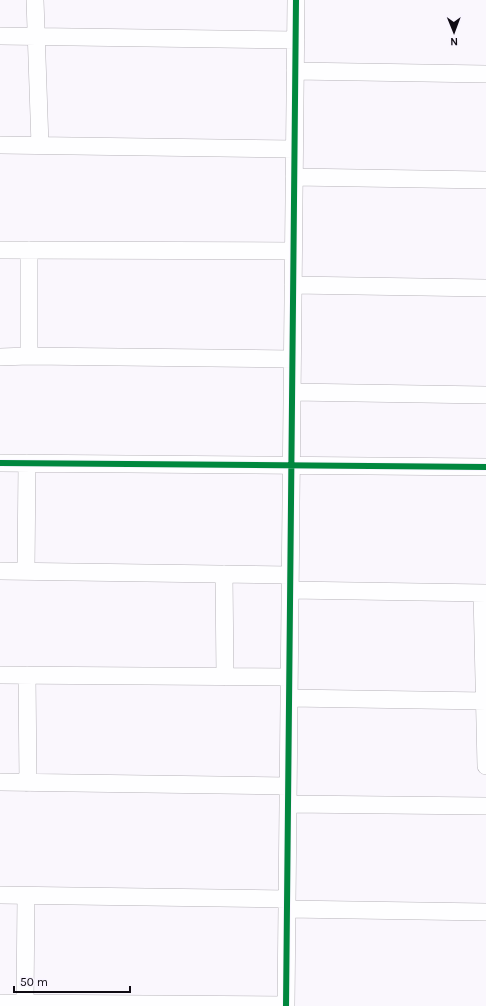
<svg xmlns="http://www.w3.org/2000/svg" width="486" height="1006" font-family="Karla,sans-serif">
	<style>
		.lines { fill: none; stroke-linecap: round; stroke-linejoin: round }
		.minor-casing { stroke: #b7b4ba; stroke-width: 18 }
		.minor { stroke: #fefeff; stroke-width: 17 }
		.cycleway-casing { stroke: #f9f5ff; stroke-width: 8 }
		.cycleway { stroke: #00873e; stroke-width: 6 }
	</style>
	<rect width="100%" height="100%" fill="#faf7fd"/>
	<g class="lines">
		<!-- minor casing -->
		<g class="minor-casing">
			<path id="minor" d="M35,0L40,145
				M0,36L296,40
				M295,71L486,74
				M0,145L294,149
				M294,177L486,180
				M0,250L293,251
				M293,285L486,288
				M29,356V250
				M0,357L29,356L292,359
				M292,392L486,395
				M0,463L486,467
				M0,571L290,575
				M26,571L27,463
				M224,574L225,677
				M290,590L486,593
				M482,593L486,766
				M0,675L289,677
				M27,675L28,783
				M289,698L486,701
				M0,782L288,786
				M288,804L486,806
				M0,895L287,899
				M287,909L486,912
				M0,1003L286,1005
				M25,1003L26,896
				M286,1006L296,0"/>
		</g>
		<!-- minor -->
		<use href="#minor" class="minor"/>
		<!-- cycleway casing -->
		<g class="cycleway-casing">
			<path id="cycleway" d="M0,463L486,467
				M286,1006L296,0"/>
		</g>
		<!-- cycleway -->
		<use href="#cycleway" class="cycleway"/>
	</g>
	<!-- north arrow -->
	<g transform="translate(454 32) rotate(179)" stroke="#f9f5ff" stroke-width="3" paint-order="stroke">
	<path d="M0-3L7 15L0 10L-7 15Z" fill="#0f0b13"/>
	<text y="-6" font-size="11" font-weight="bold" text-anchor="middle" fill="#0f0b13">N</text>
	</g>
	<!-- scale -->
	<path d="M14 986v6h116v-6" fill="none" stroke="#0f0b13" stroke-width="2"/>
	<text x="20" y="986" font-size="12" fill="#0f0b13" stroke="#f9f5ff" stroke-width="3" paint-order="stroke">50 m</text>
</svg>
